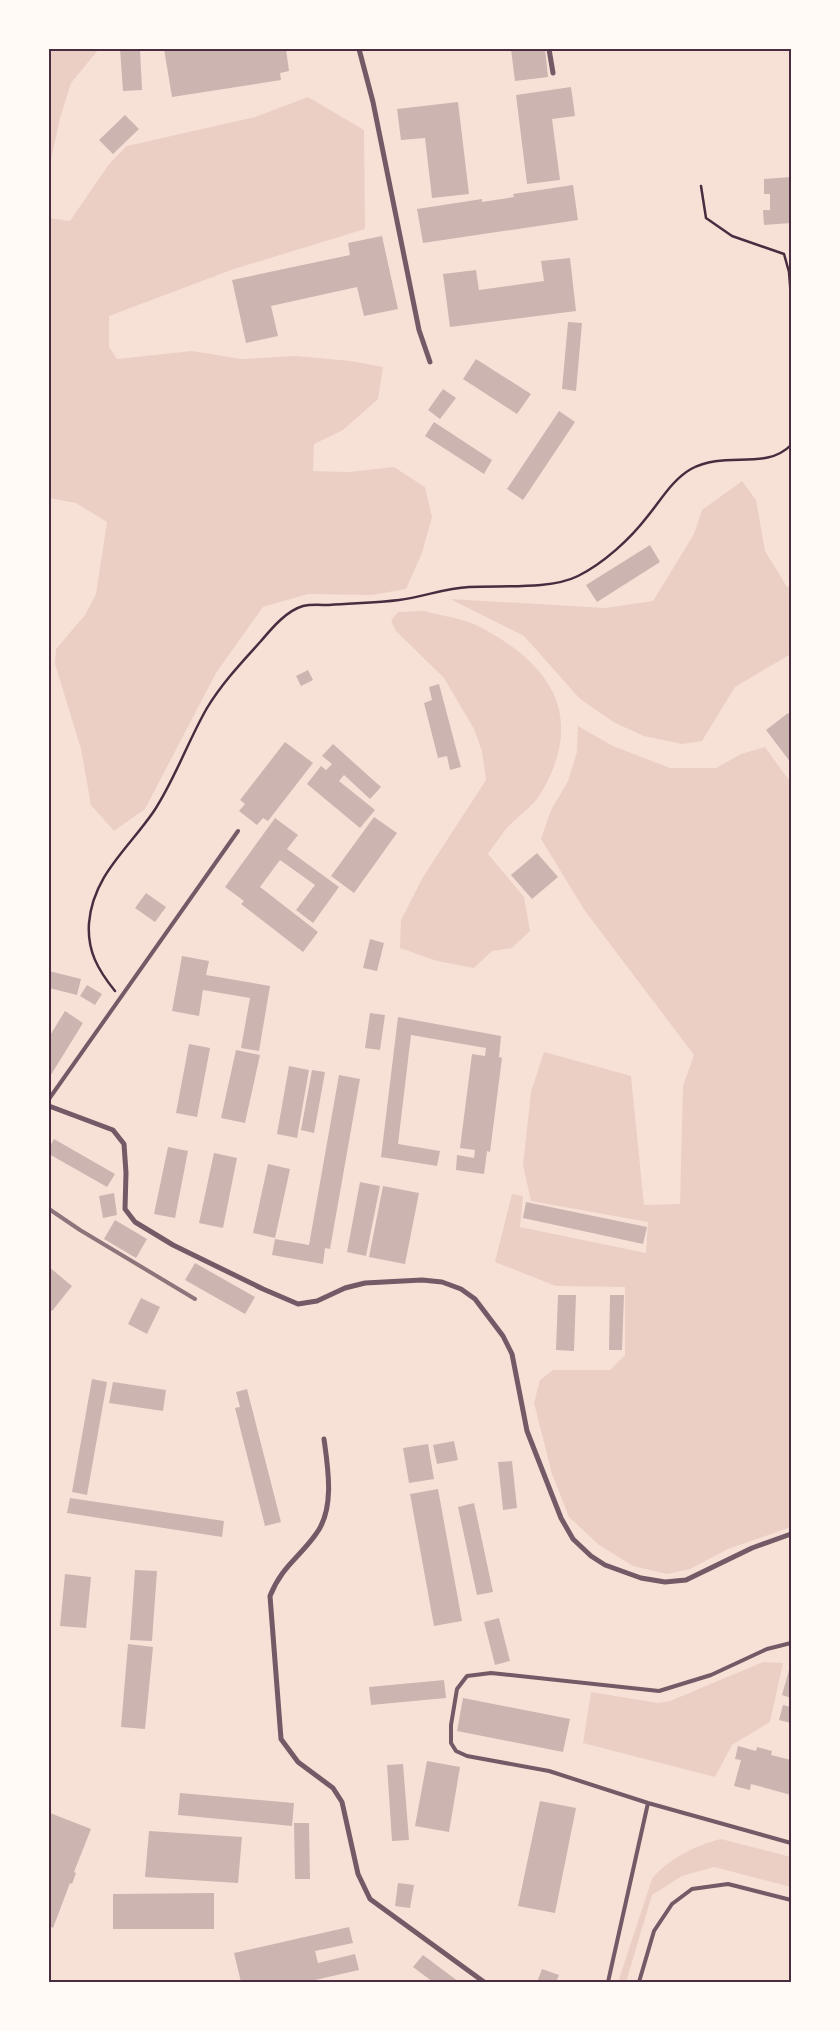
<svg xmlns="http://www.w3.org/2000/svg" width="840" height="2031" font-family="'Public Sans',sans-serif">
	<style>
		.green { fill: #ebcfc5 }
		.building { fill: #ccb4b1 }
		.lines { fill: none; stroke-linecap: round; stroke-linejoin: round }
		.path { stroke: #4a2c40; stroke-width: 2.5 }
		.service { stroke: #755966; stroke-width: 4 }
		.minor { stroke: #755966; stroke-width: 5 }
		.rail { stroke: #8f747c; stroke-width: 4 }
		.neatline { fill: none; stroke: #4a2c40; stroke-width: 2 }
	</style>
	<rect width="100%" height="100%" fill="#f7e1d7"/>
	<!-- green -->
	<path class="green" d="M49,49H99L71,83L60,118L49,169Z
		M308,97L364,130L365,229L234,269L109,316V347L117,359L192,351L242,359L296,356L351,361L383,367L378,399L343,430L314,444L313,471L348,472L394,467L425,487L432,517L422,553L406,589L372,595L308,594L263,607L216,673L145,809L114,831L91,805L81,749L55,664L56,649L85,615L96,594L107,522L76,503L49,498V218L70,221L109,164L127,146L255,117Z
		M742,481L756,500L765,551L787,587L791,586V651L789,655L735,687L702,741L682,744L644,736L615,723L580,699L524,636L450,599L605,608L653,601L694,534L702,510Z
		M424,611C441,616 461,618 476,625C550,662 587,715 541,793C533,807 516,817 506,829C500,837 494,845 488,854L524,897L530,931L512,948L492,951L474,968L437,961L400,948L401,920L423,877L486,780L482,751L474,729L444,678L396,631L391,621L398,612Z
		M578,726L613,746L670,768H716L741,754L765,747L791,783V1527L728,1549L690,1569L667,1574L633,1566L599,1545L569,1517L552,1474L534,1403L540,1380L553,1370H610L625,1355V1287L556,1286L495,1262L512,1194L523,1196L520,1227L646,1253L648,1222L531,1201L523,1165L531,1092L544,1052L631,1076L644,1205L680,1204L683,1086L694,1055L585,911L541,839L551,810L568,781L577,752Z
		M763,1662L783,1663L770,1722L732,1745L715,1777L583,1743L591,1692L658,1703L670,1701Z
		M721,1839L791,1857V1887L714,1867L682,1876L652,1895L626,1982H618L652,1879C666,1860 698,1844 721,1839Z"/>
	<!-- building -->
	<path class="building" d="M120,49H140L142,90L123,91Z
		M164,49H286L289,71L280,73L281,80L172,97Z
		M511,49H545L548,77L515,81Z
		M571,87L575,116L552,119L560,180L527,184L516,95Z
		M458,102L469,194L432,198L425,138L401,140L397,109Z
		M125,115L139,129L113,154L99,140Z
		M791,177V223L764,225L763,210H770V194H764V179Z
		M573,185L578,220L423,243L417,209L482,199V202L514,197L513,194Z
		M382,236L398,309L364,316L357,287L271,306L278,336L246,343L232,280L350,255L348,243Z
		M570,258L576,311L450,327L443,274L476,270L479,290L544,281L541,261Z
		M568,322L582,323L576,391L562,389Z
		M476,359L531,394L517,414L463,379Z
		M443,389L456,398L440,419L428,410Z
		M559,411L575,422L523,500L507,489Z
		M434,422L492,460L484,474L425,436Z
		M650,545L660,562L597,602L586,585Z
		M308,670L313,680L301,686L296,676Z
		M439,684L461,767L450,770L447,756L438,758L424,703L432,700L429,687Z
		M788,713L791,717V731L789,733L791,737V763L766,730Z
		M285,742L313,763L268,821L263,818L257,825L239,811L245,804L240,800Z
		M333,744L381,787L370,799L344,775L339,781L375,810L360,828L307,784L321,766L326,770L332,764L322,756Z
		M374,817L397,833L354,893L331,876Z
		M275,818L298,835L287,849L339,887L313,923L296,910L315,885L280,860L260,887L318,932L303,952L241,904L244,901L225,887Z
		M537,853L558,877L532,899L511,875Z
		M146,893L166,907L155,922L135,908Z
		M370,939L384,943L377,971L363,968Z
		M182,956L209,961L206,975L270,986L259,1051L241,1048L250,998L203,990L199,1016L172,1011Z
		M49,971L81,979L77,995L49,988Z
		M87,985L102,994L95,1005L80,996Z
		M65,1011L83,1023L49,1078V1037Z
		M370,1013L385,1015L380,1050L365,1048Z
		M398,1017L501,1036L499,1057L502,1058L490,1152L487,1151L484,1174L456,1170L457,1155L474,1158L475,1150L460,1148L472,1054L485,1056L486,1048L411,1035L398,1144L440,1151L437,1166L381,1157Z
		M189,1044L210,1048L197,1117L176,1113Z
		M236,1050L260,1055L245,1123L221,1118Z
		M289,1066L309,1070L297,1138L277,1134Z
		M312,1070L325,1072L314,1133L301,1130Z
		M339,1075L360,1079L330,1249L325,1248L323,1264L272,1255L275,1239L309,1245Z
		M54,1139L115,1174L107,1187L49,1154V1148Z
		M168,1147L188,1151L175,1218L154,1214Z
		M214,1153L237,1158L223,1228L199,1223Z
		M268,1164L290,1169L275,1238L253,1233Z
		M360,1182L380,1186L366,1256L347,1252Z
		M383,1186L419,1193L405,1264L369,1257Z
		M114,1193L117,1215L103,1218L99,1196Z
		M526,1202L647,1227L643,1244L523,1218Z
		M115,1220L147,1239L136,1258L104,1239Z
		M195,1263L255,1297L245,1314L185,1280Z
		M49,1267L72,1286L52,1311L49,1309Z
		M558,1295H576L574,1351L556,1350Z
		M610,1295H624L622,1350H609Z
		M141,1298L160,1307L147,1334L128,1324Z
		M92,1379L107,1382L87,1495L72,1492Z
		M113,1382L166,1390L163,1411L109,1403Z
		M247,1389L281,1522L265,1526L235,1408L240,1407L236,1392Z
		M454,1441L458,1460L437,1464L433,1445Z
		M428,1444L434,1479L409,1483L403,1448Z
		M512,1461L517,1508L503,1510L498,1462Z
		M438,1489L462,1621L434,1626L410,1494Z
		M70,1498L224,1521L222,1537L67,1513Z
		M474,1503L493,1592L477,1595L458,1507Z
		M135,1570L157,1571L152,1641L130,1640Z
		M65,1574L91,1577L86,1628L60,1626Z
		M499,1618L510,1661L495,1665L484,1622Z
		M128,1644L153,1647L145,1729L121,1727Z
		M789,1670L791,1671V1698L782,1695Z
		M444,1680L446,1698L371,1705L369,1687Z
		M463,1698L570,1719L563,1752L457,1731Z
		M783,1705L791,1707V1723L779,1720Z
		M738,1746L756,1751L757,1747L772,1751L771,1755L791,1760V1795L751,1784L750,1790L734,1786L741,1760L735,1759Z
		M427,1761L460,1767L449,1832L415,1826Z
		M403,1764L409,1840L392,1841L387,1765Z
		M180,1793L294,1803L292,1826L178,1815Z
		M540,1801L576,1808L555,1913L518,1906Z
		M50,1813L91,1829L74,1872L76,1873L72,1884L70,1883L53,1928L49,1926Z
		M294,1823H309L310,1879H295Z
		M149,1831L242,1837L238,1883L145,1877Z
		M398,1883L414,1885L410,1908L395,1906Z
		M214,1893V1929H113V1894Z
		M349,1927L353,1943L315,1951L318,1963L355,1954L359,1970L306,1982H241L234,1953Z
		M423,1955L459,1982H433L413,1967Z
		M542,1969L559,1975L556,1982H537Z"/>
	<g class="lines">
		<!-- path -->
		<path class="path" d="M701,186L706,218L732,236L784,254L789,272L791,298
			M791,318V344
			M115,991C98,970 87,951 89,923C93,875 129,848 154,811C175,779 188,741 207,708C222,683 242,662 261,641C272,628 286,611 303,606C311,604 321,605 329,605C352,603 376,603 399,600C423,597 445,588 469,587C501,585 550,590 578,576C604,563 630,539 647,517C661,500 672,480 691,469C725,450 766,471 791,445"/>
		<!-- service -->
		<path class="service" d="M49,1099L238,831
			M791,1643L767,1649L711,1675L659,1691L491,1673L467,1676L457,1689L451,1725V1743L456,1751L467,1756L549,1771L648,1803L791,1843
			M608,1982L648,1803
			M639,1982L654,1931L672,1904L692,1889L728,1884L791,1900"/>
		<!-- minor -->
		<path class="minor" d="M359,49L373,102L419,330L430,362
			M549,49L553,73
			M49,1106L113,1130L124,1144L126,1173L125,1209L135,1222L173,1245L263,1289L298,1304L317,1301L345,1288L365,1283L422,1280L442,1282L461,1289L475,1299L503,1336L512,1354L527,1431L561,1518L573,1539L591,1556L605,1565L641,1578L665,1582L686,1580L752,1548L791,1534
			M324,1439C328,1468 335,1509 316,1534C299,1558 282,1566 270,1596L281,1739L298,1762L333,1788L342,1802L358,1874L370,1899L484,1982"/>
		<!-- rail -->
		<path class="rail" d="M49,1209L80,1230L195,1299"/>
	</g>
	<!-- border -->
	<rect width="840" height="2031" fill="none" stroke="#fffaf5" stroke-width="100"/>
	<rect x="50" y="50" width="740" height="1931" class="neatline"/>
</svg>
